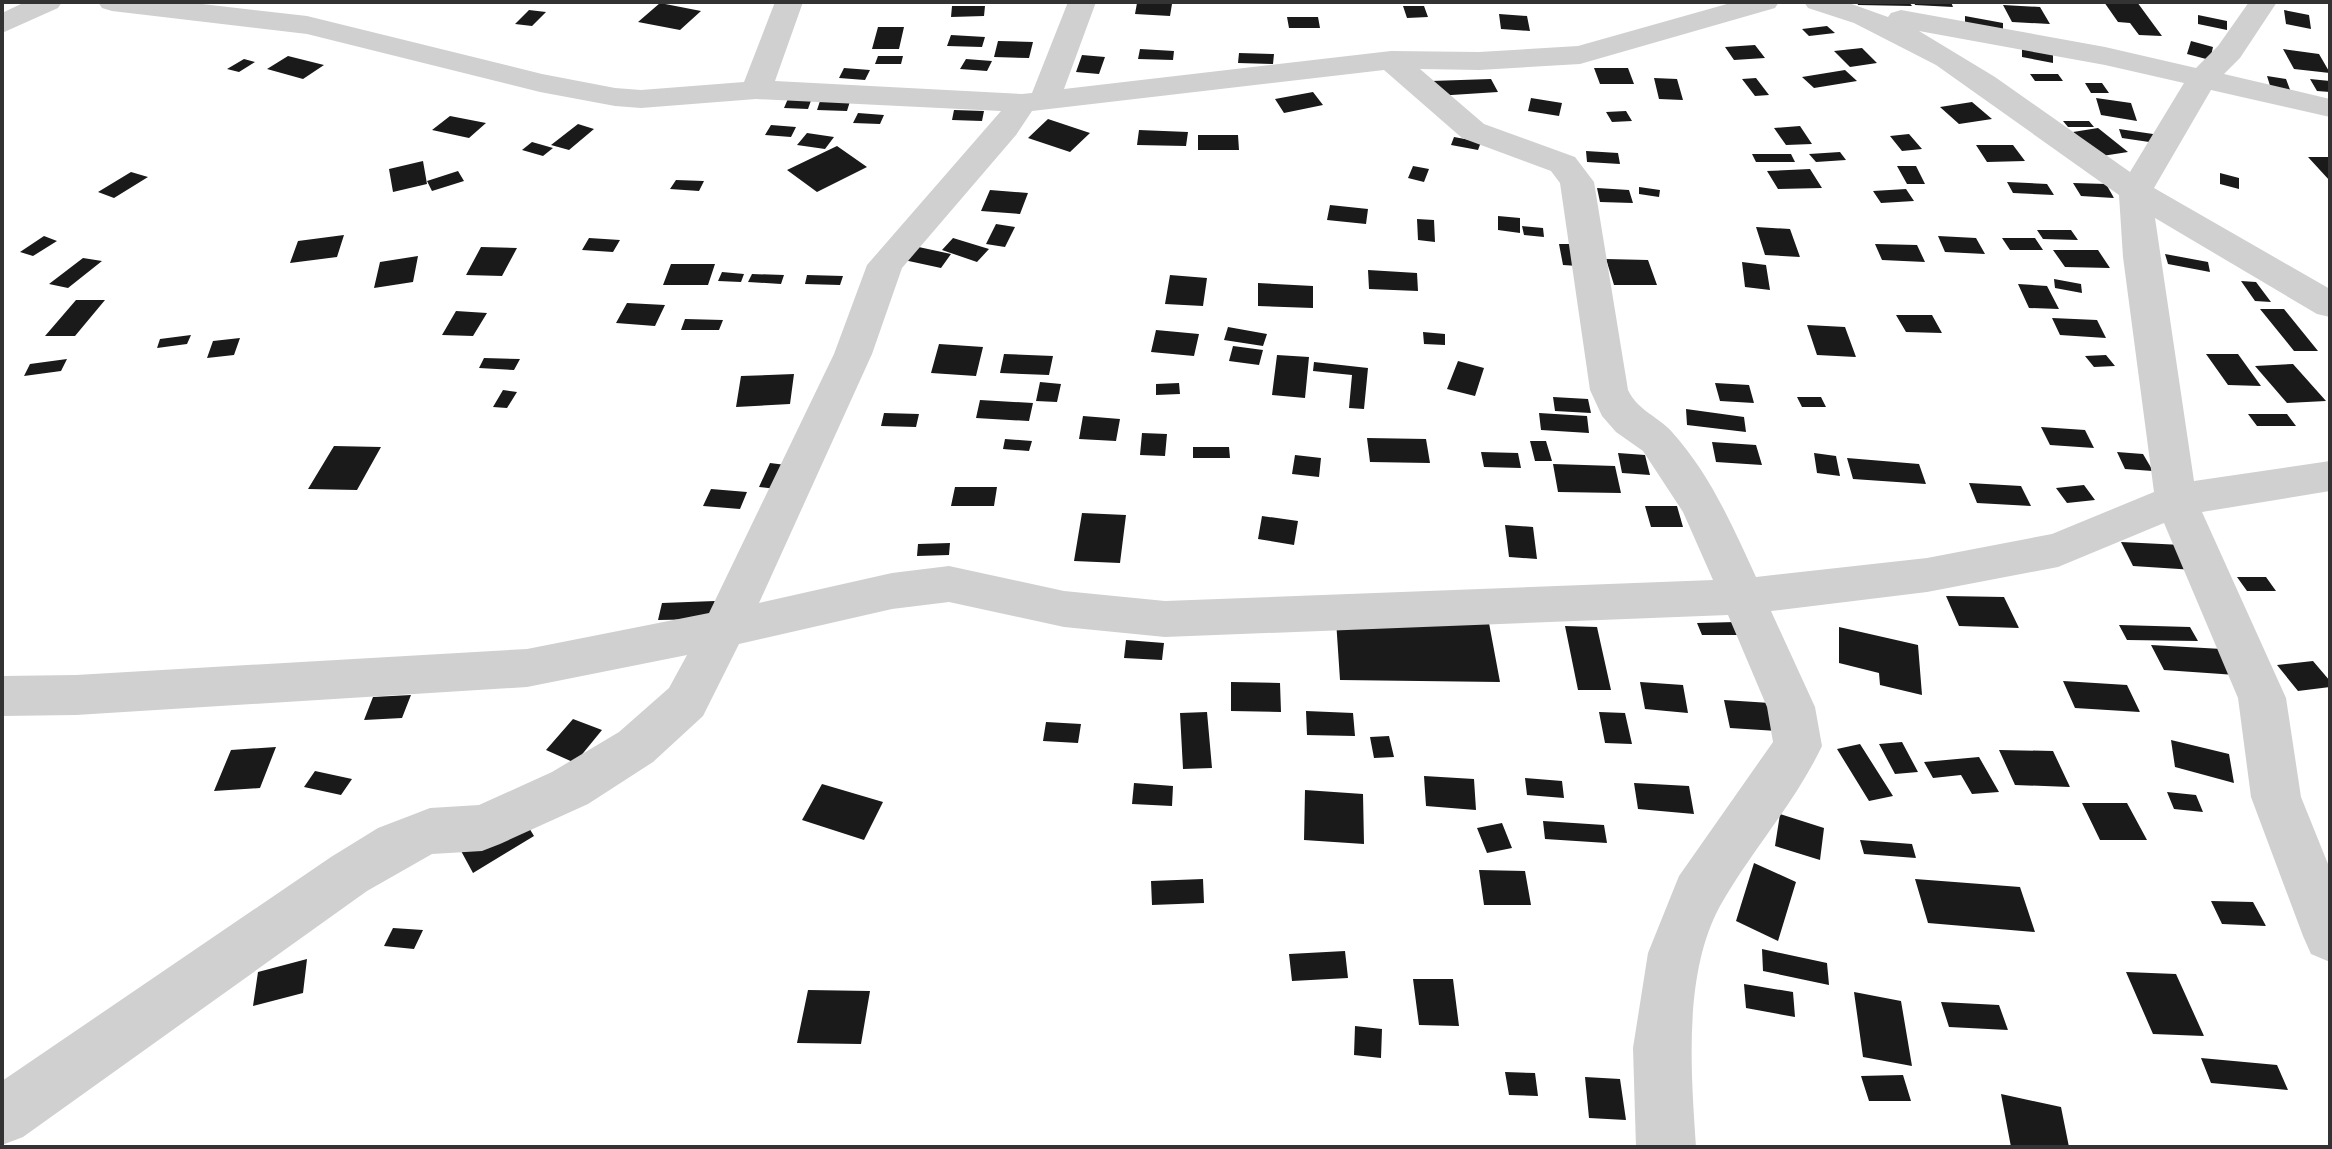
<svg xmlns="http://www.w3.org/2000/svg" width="2332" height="1149" font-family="Manrope,sans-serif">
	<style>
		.building { fill: #1a1a1a }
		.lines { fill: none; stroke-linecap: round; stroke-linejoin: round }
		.minor { fill: #d0d0d0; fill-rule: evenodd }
	</style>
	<rect width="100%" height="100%" fill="#fff"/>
	<!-- building -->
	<path class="building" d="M1857,2H1909L1912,6L1858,5Z
		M1914,2H1951L1953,7L1915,5Z
		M2104,2H2137L2162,36L2139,35L2130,23L2118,22Z
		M660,3L701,11L680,30L638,22Z
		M1137,3L1172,4L1170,16L1135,14Z
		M2003,5L2040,7L2050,24L2012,22Z
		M952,6H985L984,16L951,17Z
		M1403,6H1424L1428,17L1407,18Z
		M529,10L546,12L532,26L515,24Z
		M2284,10L2309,15L2311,29L2286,24Z
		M1499,14L1527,16L1530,31L1501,29Z
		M2198,15L2227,21V30L2198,24Z
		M1965,16L2003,23V31L1965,25Z
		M1287,17H1318L1320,28H1289Z
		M1827,26L1835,33L1809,36L1802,29Z
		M878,27H904L899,49H872Z
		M951,35L985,37L982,47L947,46Z
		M998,41L1033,42L1029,58L994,57Z
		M2191,41L2213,47L2210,60L2187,54Z
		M1755,45L1765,58L1734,60L1725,47Z
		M2022,47L2053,53V63L2022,57Z
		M1862,48L1877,63L1850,67L1834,51Z
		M1140,49L1174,51L1173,60L1138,59Z
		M2283,49L2319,54L2330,73L2294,69Z
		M1239,53L1274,54L1273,64L1238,63Z
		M1082,55L1105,57L1099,74L1076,72Z
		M288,56L324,65L303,79L267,69Z
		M878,56H903L901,64H875Z
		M244,59L255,62L239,72L227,69Z
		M966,59L992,61L987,71L960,69Z
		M844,68L870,70L865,80L839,78Z
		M1594,68H1628L1634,84H1600Z
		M1845,70L1857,81L1814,88L1802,77Z
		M2030,74H2058L2063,81H2035Z
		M2267,76L2286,79L2292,95L2272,92Z
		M1654,78L1677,79L1683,100L1659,99Z
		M1756,78L1769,95L1755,96L1742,79Z
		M1491,79L1498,92L1436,96L1431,81Z
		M2310,79L2330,81V92L2317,91Z
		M2085,83H2102L2109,93H2091Z
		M1313,92L1323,105L1284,113L1275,99Z
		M790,94L813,95L808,109L784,108Z
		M821,98H851L847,111L817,110Z
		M1531,98L1562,103L1559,116L1528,111Z
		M2096,98L2131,103L2137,121L2101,115Z
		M1972,102L1992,119L1959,124L1940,107Z
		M954,110L984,111L982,121L952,120Z
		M1626,111L1632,121L1612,122L1606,112Z
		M858,113L884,115L880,124L853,123Z
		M450,116L486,123L469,138L432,130Z
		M1048,119L1090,133L1070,152L1028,138Z
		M2063,121H2089L2094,127H2068Z
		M578,124L594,129L569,150L551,145Z
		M771,125L796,127L791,137L765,135Z
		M1800,126L1812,144L1786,145L1774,128Z
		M2098,128L2128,152L2102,156L2073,132Z
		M2119,129L2153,134L2156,143L2122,138Z
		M1139,130L1188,132L1186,146L1137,145Z
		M807,133L834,137L825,149L797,145Z
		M1909,134L1922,149L1902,151L1890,136Z
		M1198,135H1238L1239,150H1198Z
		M1454,137L1481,142L1478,150L1451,145Z
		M532,142L553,148L543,156L522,150Z
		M1976,145H2013L2025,161L1987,162Z
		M837,146L867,167L817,192L787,170Z
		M1586,151L1618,153L1620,164L1587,162Z
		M1840,152L1846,160L1816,162L1809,154Z
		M1752,154H1791L1795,162H1756Z
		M2308,157H2330V181Z
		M423,161L427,184L393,192L389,169Z
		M1413,166L1429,169L1424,182L1408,178Z
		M1897,166H1916L1925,184H1907Z
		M1810,169L1822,188L1778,189L1767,171Z
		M458,171L464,181L432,191L427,181Z
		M131,172L148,177L114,198L98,192Z
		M2220,173L2239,178V189L2220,184Z
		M676,180L704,181L699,191L670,189Z
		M2007,182L2047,184L2054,195L2013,193Z
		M2073,183L2106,184L2114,198L2081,196Z
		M1639,187L1660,190L1659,197L1639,194Z
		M1597,188L1629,190L1633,203L1600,202Z
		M1906,189L1914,201L1881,203L1873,191Z
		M990,190L1028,193L1020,214L981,211Z
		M1330,205L1368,209L1366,224L1327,220Z
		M1498,216L1520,218V233L1498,230Z
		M1417,219L1434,220L1435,242L1418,240Z
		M996,224L1015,227L1005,247L986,244Z
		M1522,226L1543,228L1544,237L1524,235Z
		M1756,227L1790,229L1800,257L1765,255Z
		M2037,230H2071L2078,240L2043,239Z
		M344,235L337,257L290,263L298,241Z
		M44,236L57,241L33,256L20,252Z
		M1938,236L1976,238L1985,254L1945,252Z
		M589,238L620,240L613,252L582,250Z
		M953,238L989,249L977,262L942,250Z
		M2002,238H2035L2043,250H2010Z
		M1559,244H1574L1578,266L1563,265Z
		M1875,244L1917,245L1925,262L1882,260Z
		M914,246L951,254L941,268L904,260Z
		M481,247L517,248L502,276L466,275Z
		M2053,250H2098L2110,268L2065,267Z
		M2165,254L2208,262L2210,272L2168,264Z
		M418,256L413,282L374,288L380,262Z
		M83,258L102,261L68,288L49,284Z
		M1606,259L1648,260L1657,285H1614Z
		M1742,262L1766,265L1770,290L1745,287Z
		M671,264H715L708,285H663Z
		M1368,270L1417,273L1418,291L1369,289Z
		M722,272L744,274L741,282L718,281Z
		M752,274L784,275L781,284L748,282Z
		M807,275L843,276L840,285L805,284Z
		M1170,275L1207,278L1203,306L1165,304Z
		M2054,279L2081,284L2082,293L2055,288Z
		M2241,281L2256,282L2271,302L2255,301Z
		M1258,283L1313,286V308L1258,306Z
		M2018,284L2047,286L2059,309L2029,308Z
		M76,300H105L75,336H45Z
		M627,303L665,305L655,326L616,323Z
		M2260,309H2284L2318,351H2294Z
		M456,311L487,313L473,336L442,335Z
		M1896,315H1932L1942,333L1906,332Z
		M2052,318L2097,320L2106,338L2060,335Z
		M685,319L723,320L719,330H681Z
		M1807,325L1845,327L1856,357L1817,355Z
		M1228,327L1267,334L1263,346L1224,340Z
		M1156,330L1199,334L1194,356L1151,352Z
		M1423,332L1445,334V345L1424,344Z
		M191,335L187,344L157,348L160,339Z
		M240,338L234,355L207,358L213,341Z
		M939,344L983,347L976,376L931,373Z
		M1233,346L1263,350L1259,365L1229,361Z
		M1004,354L1053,356L1049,375L1000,373Z
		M2206,354H2238L2261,386L2228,385Z
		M1277,355L1309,357L1305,398L1272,395Z
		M2106,355L2115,366L2094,367L2085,356Z
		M484,358L520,359L514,370L479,368Z
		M67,359L61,371L24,376L30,364Z
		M1458,361L1484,368L1475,396L1447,389Z
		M1314,362L1368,368L1364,409L1349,408L1352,375L1313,371Z
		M2293,364L2326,401L2287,403L2255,366Z
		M794,374L790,404L736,407L741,376Z
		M1040,382L1061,384L1057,402L1036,401Z
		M1179,383L1180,394L1156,395V384Z
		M1715,383L1749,385L1754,403L1720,401Z
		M503,390L517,392L507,408L493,407Z
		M1553,397L1588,399L1591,413L1555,411Z
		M1797,397H1821L1826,407H1802Z
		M980,400L1033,403L1029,421L976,418Z
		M1686,409L1744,417L1746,432L1687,425Z
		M884,413L919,414L916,427L881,426Z
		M1539,413L1587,416L1589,433L1541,430Z
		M2248,414H2287L2296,426H2257Z
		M1083,416L1120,419L1116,441L1079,439Z
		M2041,427L2085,430L2094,448L2050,445Z
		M1142,433L1167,434L1165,456L1140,455Z
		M1367,438L1426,439L1430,463L1370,462Z
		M1005,439L1032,441L1029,451L1003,449Z
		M1530,441H1546L1552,461H1535Z
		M1712,442L1756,445L1762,465L1716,462Z
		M334,446L381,447L357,490L308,489Z
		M1193,447H1229L1230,458H1193Z
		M1481,452L1518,453L1521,468L1484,467Z
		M2117,452L2143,454L2153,471L2125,469Z
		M1618,453L1645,455L1650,475L1622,473Z
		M1814,453L1836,456L1840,476L1817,473Z
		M1295,455L1321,458L1319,477L1292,474Z
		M1847,458L1919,464L1926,484L1853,479Z
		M770,463L786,465L776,489L759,487Z
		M1553,464L1615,466L1621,493L1558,492Z
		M1969,483L2021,486L2031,506L1977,503Z
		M2084,485L2095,500L2067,503L2056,488Z
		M955,487H997L994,506H951Z
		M711,489L747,492L740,509L703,506Z
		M1645,506H1677L1683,527H1651Z
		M1082,513L1126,515L1120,563L1074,561Z
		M1262,516L1298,521L1294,545L1258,539Z
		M1505,525L1533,527L1537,559L1509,557Z
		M2121,542L2182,545L2195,570L2133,566Z
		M950,543L949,555L917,556L918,544Z
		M2237,577H2266L2276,591H2247Z
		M1946,596L2004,597L2019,628L1959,626Z
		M715,601L710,619L658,620L662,603Z
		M1336,620L1489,623L1500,682L1340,680Z
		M1736,622L1740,635H1702L1697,623Z
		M2119,625L2190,627L2198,641L2127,640Z
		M1565,626L1597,627L1611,690H1578Z
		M1839,627L1918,645L1922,695L1880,685L1879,673L1839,663Z
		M1126,640L1164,643L1162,660L1124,658Z
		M2151,645L2222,649L2236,675L2164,670Z
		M2313,661L2330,681V687L2298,691L2277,665Z
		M2063,681L2127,685L2140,712L2075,708Z
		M1231,682L1280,683L1281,712L1231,711Z
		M1640,682L1683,685L1688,713L1645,709Z
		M411,695L402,718L364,720L373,697Z
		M1724,700L1770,703L1777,731L1730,728Z
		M1306,711L1353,713L1355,736L1307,735Z
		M1207,712L1212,768L1183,769L1180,713Z
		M1599,712L1625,713L1632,744L1605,743Z
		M573,719L602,730L575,763L546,750Z
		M1046,722L1081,724L1078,743L1043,741Z
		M1389,736L1394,757L1374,758L1370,737Z
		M2171,740L2229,754L2234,783L2175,767Z
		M1902,742L1918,772L1895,774L1879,744Z
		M1860,744L1893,796L1869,801L1837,749Z
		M276,747L260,788L214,791L231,750Z
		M1999,750L2053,751L2070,787L2015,785Z
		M1979,757L1999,792L1972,794L1961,775L1933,778L1924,762Z
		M315,771L352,779L341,795L304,787Z
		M1424,776L1474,779L1476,810L1426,806Z
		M1525,778L1562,781L1564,798L1527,795Z
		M1134,783L1173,786L1172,806L1132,804Z
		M1634,783L1689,786L1694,814L1638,809Z
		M822,784L883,802L864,840L802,820Z
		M1305,790L1363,794L1364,844L1304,840Z
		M2167,792L2196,795L2203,812L2174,809Z
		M2082,803H2127L2147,840H2100Z
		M520,813L534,836L473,873L460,849Z
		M1780,814L1824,828L1820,860L1775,846Z
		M1543,821L1604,825L1607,843L1545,839Z
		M1502,823L1512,848L1487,853L1477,828Z
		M1860,840L1912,844L1916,858L1864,854Z
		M1754,863L1796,882L1778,941L1736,921Z
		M1479,870L1525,871L1531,905H1484Z
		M1203,879L1204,903L1152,905L1151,881Z
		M1915,879L2020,887L2035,932L1928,923Z
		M2211,901L2253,902L2266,926L2222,924Z
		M393,928L423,930L414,949L384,946Z
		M1762,949L1827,963L1829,985L1763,971Z
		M1345,951L1348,978L1292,981L1289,954Z
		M307,959L303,993L253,1006L258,972Z
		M2126,972L2176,974L2204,1036L2153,1034Z
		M1413,979H1453L1459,1026L1419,1025Z
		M1744,984L1793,992L1795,1017L1746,1008Z
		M808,990L870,991L861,1044L797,1043Z
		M1854,992L1901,1001L1912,1066L1863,1057Z
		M1941,1002L1999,1005L2008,1030L1949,1027Z
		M1355,1026L1382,1029L1381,1058L1354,1055Z
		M2201,1058L2277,1065L2288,1090L2211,1083Z
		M1505,1072L1535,1073L1538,1096L1509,1095Z
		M1903,1075L1911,1101H1869L1861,1076Z
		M1585,1077L1620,1079L1626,1120L1589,1118Z
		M2001,1094L2061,1107L2069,1147H2011Z"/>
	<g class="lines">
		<!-- minor -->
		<path class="minor" d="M25,2H62L58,8L2,33V13Z
			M98,2H185L307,16L542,74L615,88L641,90L744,82L775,2H803L775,81L1022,94L1032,93L1068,2H1096L1064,89L1391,51L1479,52L1578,46L1734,2H1779L1775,8L1580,64L1479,70L1420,69L1484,124L1575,157L1594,182L1628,390C1638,411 1658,416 1672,432C1710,474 1733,527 1756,577L1927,558L2052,534L2154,492L2123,257L2119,195L1936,65L1854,23L1808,8L1804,2H1846L1888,17L1891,13L1901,10L2105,47L2196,68L2218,46L2249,2H2277L2240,58L2224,74L2330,99V117L2211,90L2154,188L2330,289V317L2317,314L2155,218L2194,481L2330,461V491L2202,512L2286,698L2301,797L2330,869V962L2311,954L2303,936L2251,797L2238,698L2164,523L2058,567L1927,592L1771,611L1815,707L1822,746C1795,803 1751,851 1720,906C1683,974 1691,1072 1696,1147H1636L1633,1048L1648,953L1679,876L1773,742L1767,707L1728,615L1165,637L1064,627L949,602L892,609L739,644L703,716L653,762L588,804L500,844L482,851L432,854L367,891L23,1137L2,1145V1081L331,857L378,828L412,815L430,808L479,805L552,772L619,732L669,688L687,655L527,687L76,715L2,716V676L76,675L527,649L709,613L834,354L867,265L1001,111L756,99L641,108L615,106L540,92L307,34L112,11L102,8ZM1919,31L2105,65L2184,83L2130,172L1995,77ZM1384,70L1462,138L1551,171L1560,183L1590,390L1602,416L1616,432L1643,451L1683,512L1713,580L1165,601L1064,591L949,566L892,573L759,603L872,354L902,268L1016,135L1032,111Z"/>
	</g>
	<!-- border -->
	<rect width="2332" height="1149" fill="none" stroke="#333333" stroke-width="8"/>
</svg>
